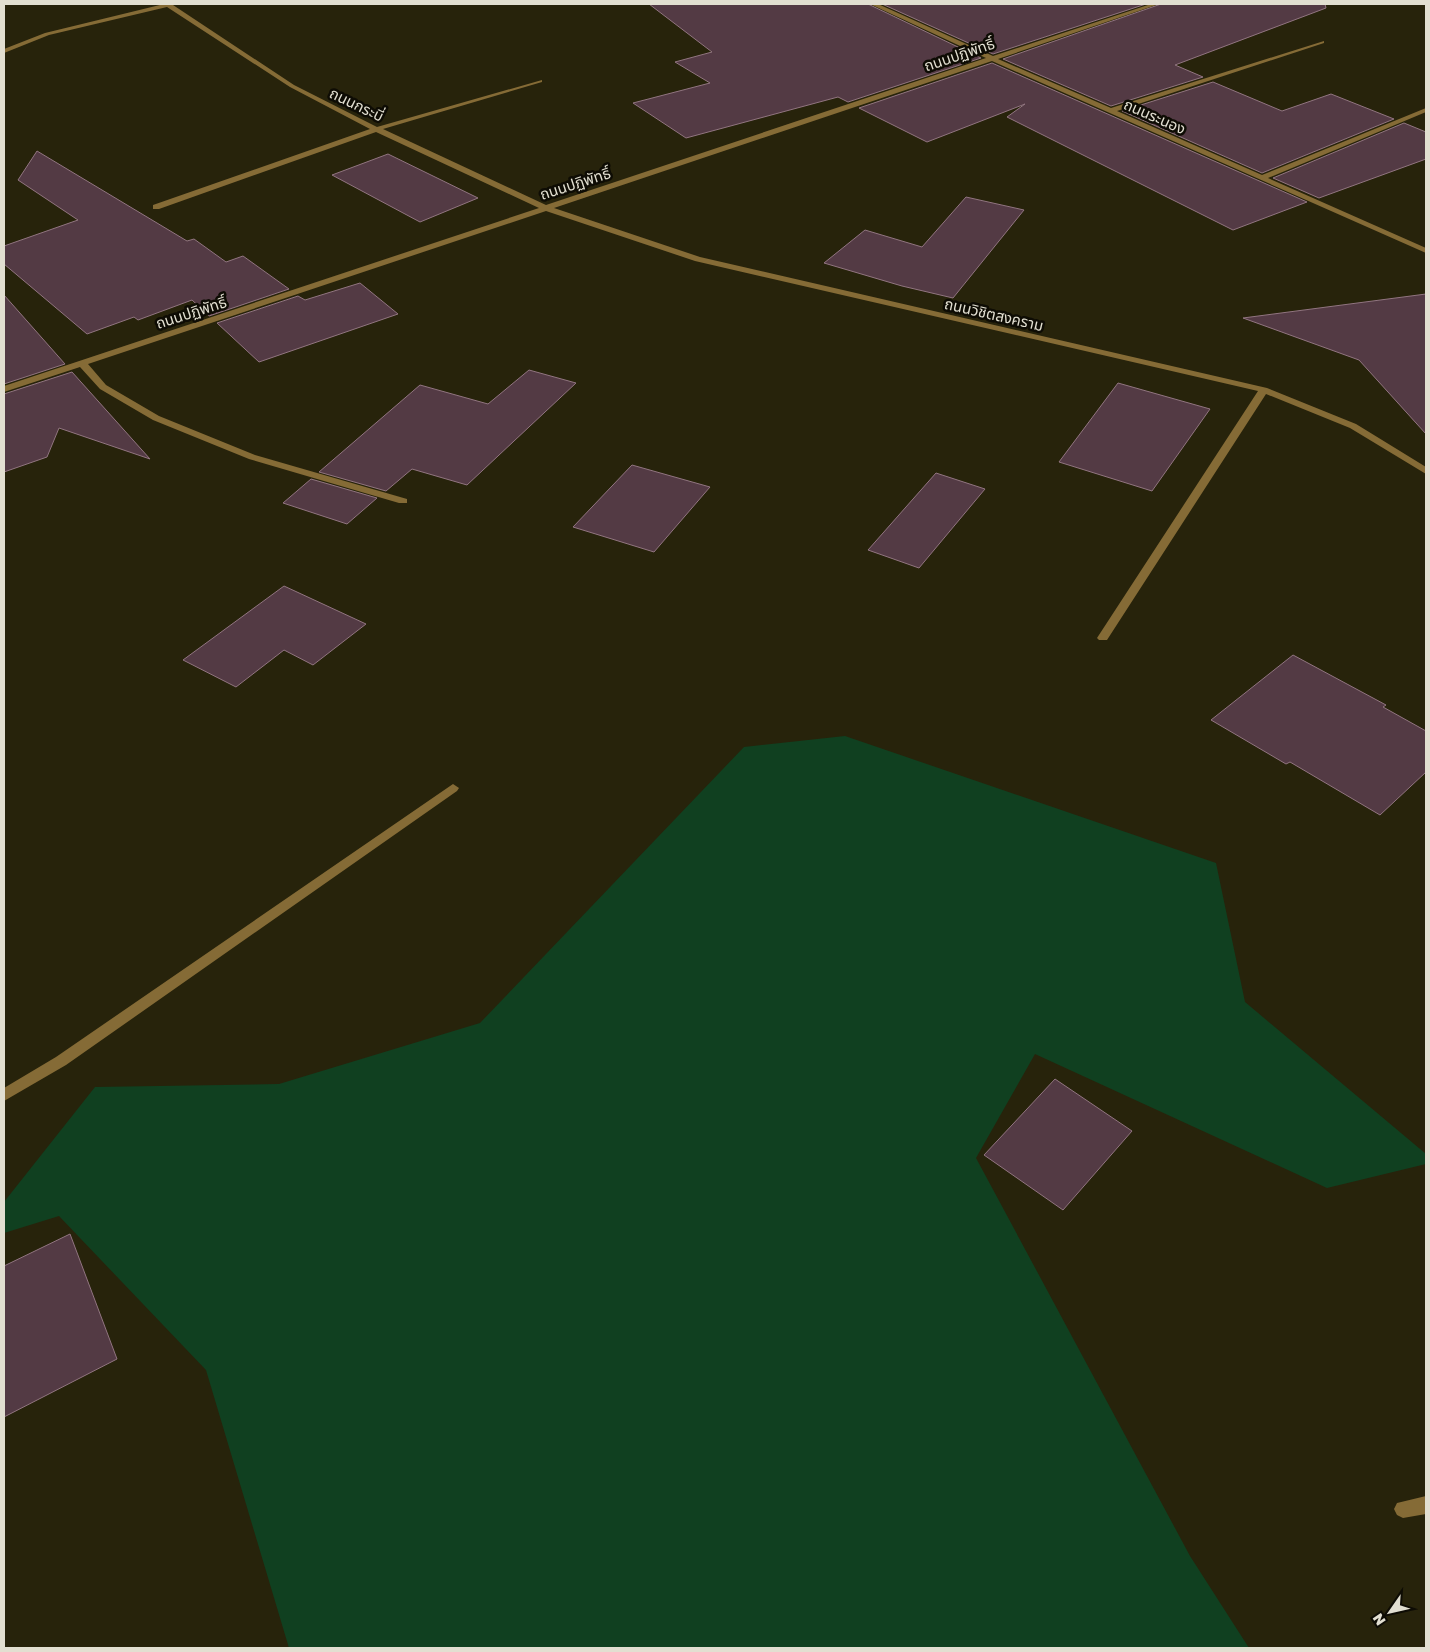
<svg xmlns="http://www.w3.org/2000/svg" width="1430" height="1652" font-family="'Golos Text','Noto Sans Thai',sans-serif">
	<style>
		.green { fill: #104020 }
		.building { fill: #533a44; stroke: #917580 }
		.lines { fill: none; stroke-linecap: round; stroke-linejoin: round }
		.minor { fill: #856b36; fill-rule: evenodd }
		.labels { text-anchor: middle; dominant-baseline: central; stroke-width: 5; stroke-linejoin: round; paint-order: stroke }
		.far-street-label { font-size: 15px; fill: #e2dfd1; stroke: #0e0c04 }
	</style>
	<rect width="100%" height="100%" fill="#27230b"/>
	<!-- green -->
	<path class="green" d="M845,736L1216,863L1245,1002L1426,1154V1164L1327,1188L1035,1054L976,1158L1190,1556L1249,1648H289L206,1370L59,1216L4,1233V1202L95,1087L279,1084L480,1023L744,747Z"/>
	<!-- building -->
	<path class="building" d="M649,4H868L981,58L848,102L838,97L686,138L633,103L710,83L675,62L712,52Z
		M882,4H1146L993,54Z
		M1161,4H1325L1326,8L1175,65L1203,77L1111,106L1003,59Z
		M992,63L1307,202L1233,230L1007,117L1025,104L927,142L859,108Z
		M1213,82L1282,111L1331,94L1394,119L1262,173L1122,111Z
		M1404,123L1426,132V159L1319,198L1273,178Z
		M37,151L187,241L194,239L226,262L243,256L289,289L209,316L192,300L138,320L134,317L87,334L4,264V246L78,220L18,180Z
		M388,154L478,198L420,222L332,175Z
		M966,197L1024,210L953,298L902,286L824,263L865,230L922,247Z
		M360,283L398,314L259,362L217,323L298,296L305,300Z
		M1426,294V434L1359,360L1243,318Z
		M4,295L65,364L4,384Z
		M529,370L576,383L467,485L412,469L386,491L319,472L420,385L488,404Z
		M72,372L150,459L59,428L47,457L4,472V394Z
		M1118,383L1210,409L1152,491L1059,462Z
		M632,465L710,487L654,552L573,527Z
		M936,473L985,489L919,568L868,550Z
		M311,479L377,498L347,524L283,503Z
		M284,586L366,624L313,665L284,650L236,687L183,660Z
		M1293,655L1386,705L1383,707L1426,731V772L1380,815L1290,762L1286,764L1211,720Z
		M1055,1079L1132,1131L1063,1210L984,1155Z
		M70,1234L117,1359L4,1417V1266Z"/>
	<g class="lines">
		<!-- minor -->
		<path class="minor" d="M164,4H174L173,5L294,85L377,127L542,80V82L383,129L546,205L986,58L870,4H878L993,56L1151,4H1159L998,59L1111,108L1324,41V43L1117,111L1262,175L1426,108V112L1268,178L1426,248V253L992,61L554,208L700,257L1267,388L1356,424L1426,467V474L1350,428L1266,394L1107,640H1099L1097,638L1258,391L695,261L546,211L88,364L106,385L159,416L255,455L407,499V503H399L249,459L153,420L100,389L80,367L4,392V386L539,208L376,132L159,209H153V205L370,129L290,87L167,7L49,35L4,53V49L45,33Z
			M453,784L459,788L457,791L66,1065L4,1101V1088L56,1057Z
			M1426,1496V1514L1403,1518L1397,1515L1394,1509L1397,1503Z"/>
	</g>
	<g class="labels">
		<!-- far-street labels -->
		<g class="far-street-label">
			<text transform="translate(959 54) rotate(-19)">ถนนปฏิพัทธิ์</text>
			<text transform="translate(357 104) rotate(26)">ถนนกระบี่</text>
			<text transform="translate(1155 116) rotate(24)">ถนนระนอง</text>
			<text transform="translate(575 183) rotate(-18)">ถนนปฏิพัทธิ์</text>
			<text transform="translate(191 312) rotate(-18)">ถนนปฏิพัทธิ์</text>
			<text transform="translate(994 314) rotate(13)">ถนนวิชิตสงคราม</text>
		</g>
	</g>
	<!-- border -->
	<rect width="1430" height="1652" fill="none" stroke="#e2dfd1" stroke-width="10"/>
	<!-- north arrow -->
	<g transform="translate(1390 1612) rotate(236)" stroke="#0e0c04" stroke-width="4" paint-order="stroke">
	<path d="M0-4L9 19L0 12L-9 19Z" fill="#e2dfd1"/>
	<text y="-8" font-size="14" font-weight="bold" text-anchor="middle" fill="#e2dfd1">N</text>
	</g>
</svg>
